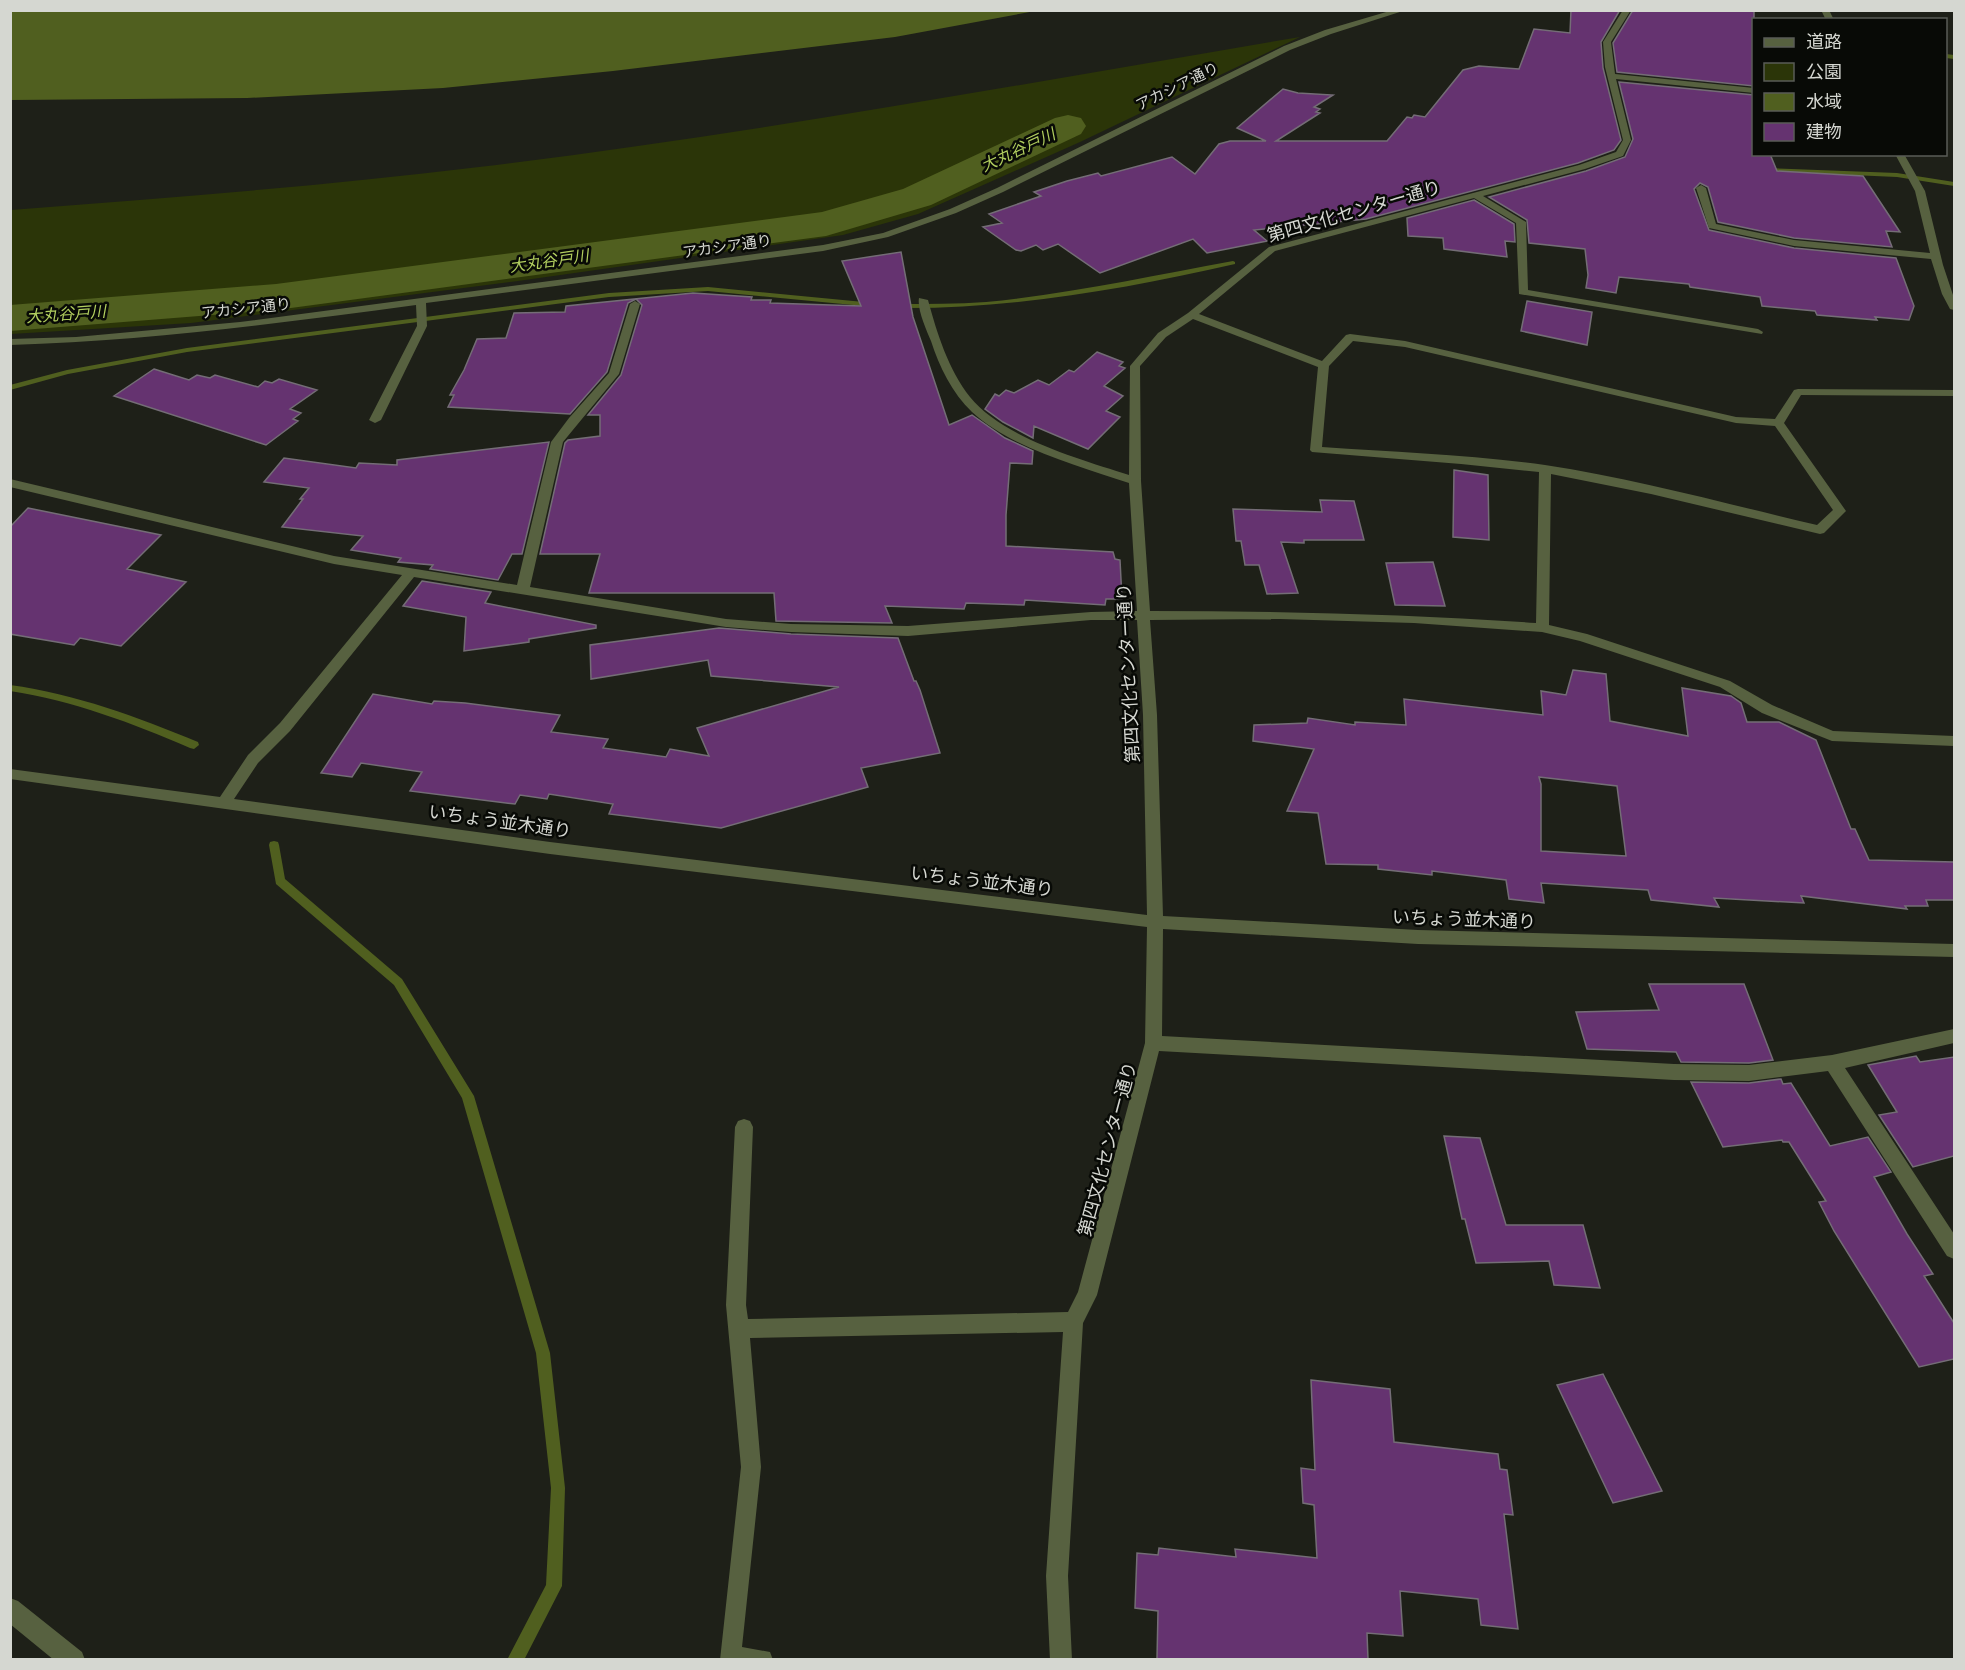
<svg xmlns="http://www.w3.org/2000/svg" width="1965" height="1670" font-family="Poppins,'Noto Sans JP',sans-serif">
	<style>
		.green { fill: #2b3508 }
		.water { fill: #505f1f }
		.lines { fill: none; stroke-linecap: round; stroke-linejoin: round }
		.stream { fill: #505f1f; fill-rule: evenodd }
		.river { fill: #505f1f; fill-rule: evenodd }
		.building { fill: #653370; stroke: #746d76; stroke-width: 1.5; fill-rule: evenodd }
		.minor { fill: #576140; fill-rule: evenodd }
		.labels { text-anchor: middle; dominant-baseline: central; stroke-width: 5; stroke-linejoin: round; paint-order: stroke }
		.far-street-label { font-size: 15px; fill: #d5d7d1; stroke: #080a06 }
		.far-water-label { font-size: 16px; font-style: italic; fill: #b2cf5f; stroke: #080a06 }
		.street-label { font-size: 18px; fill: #d5d7d1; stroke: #080a06 }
	</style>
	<rect width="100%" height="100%" fill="#1e2018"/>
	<!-- green -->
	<path class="green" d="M1300,37L1080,142L918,214L843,235L518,281L191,323L11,334V210C167,198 324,186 479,167C754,134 1027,83 1300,37Z"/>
	<!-- water -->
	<path class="water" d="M10,11L11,10L1035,11L895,37L613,71L443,88L247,98L11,100Z"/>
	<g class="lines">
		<!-- stream -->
		<path class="stream" d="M1946,54L1954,55V59L1946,58Z
			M1765,168L1897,173L1954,182V186L1897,177L1763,171L1762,170Z
			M1233,261L1235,262V264C1125,289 1012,309 899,308L895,306L899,304C928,304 957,304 986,302C1069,294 1151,276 1233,261Z
			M708,287L874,303L878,305L874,307L708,291L609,297L187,352L68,374L10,390V385L67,370L187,348L609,293Z
			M10,685C76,694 137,717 198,742L199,745L194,749L190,748C132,723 74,701 10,691Z
			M274,841L278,842L279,845L285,879L402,979L474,1096L550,1353L565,1488L562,1586L524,1660H507L546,1585L551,1488L536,1353L462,1098L394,985L276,884L269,845L270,842Z"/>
		<!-- river -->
		<path class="river" d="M1068,115L1081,118L1086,126L1081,134L931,205L826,236L276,310L10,331V305L276,284L822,212L903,189L1055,118Z"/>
	</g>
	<!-- building -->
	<path class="building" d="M1571,10H1620L1601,42L1603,68L1621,140L1614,150L1578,163L1366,219L1254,230L1267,241L1207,253L1193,239L1100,273L1058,244L1043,250L1036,245L1021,251L1016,250L983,227L1002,223L989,214L1041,196L1034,192L1067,181L1098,173L1101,176L1172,157L1195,174L1219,144L1230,141H1266L1237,128L1283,89L1298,93L1333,95L1314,107L1320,109L1316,112L1320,113L1276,141H1387L1407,117L1412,118L1414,115L1425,117L1463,70L1479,66L1519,69L1534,29L1570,33Z
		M1633,10H1754V86L1617,72L1613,43Z
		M1619,82L1754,95V154H1770L1777,171L1863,176L1900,232L1886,231L1892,247L1794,238L1718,222L1708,187L1700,183L1694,189L1709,230L1794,248L1896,258L1914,306L1909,320L1875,317L1877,320L1817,315L1815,311L1762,306L1760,297L1690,287L1689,284L1619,277L1616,293L1586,288L1588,275L1585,249L1529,243L1527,220L1489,197L1586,171L1625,157L1633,139Z
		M1474,200L1514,224L1515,242L1505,241L1507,257L1444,249L1443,238L1408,236L1407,218Z
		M901,252L913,317L949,425L972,415L1005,438L1033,451L1032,464L1010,463L1006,515V546L1113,552L1115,559L1120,560L1122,599H1106L1105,605L1025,600L1024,605L966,603L964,609L885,606L892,623L776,621L774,593H589L600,554H540L565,443L568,440L600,436V415H588L621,375L642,305L636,299L628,303L607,372L570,414L448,407L454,395H450L464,370L477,339L506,338L514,313L565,312L566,306L693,293L752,297L751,300H771L770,303L861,306L842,261Z
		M1527,301L1592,312L1587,345L1521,331Z
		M1097,352L1123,362L1119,366L1125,368L1104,386L1123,396L1106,411L1120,417L1088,449L1034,426L1033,438L1003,422L985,409L995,394L999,396L1006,390L1014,393L1038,380L1049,385L1069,370L1074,372Z
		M154,369L189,380L197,375L210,378L215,375L258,387L265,381L272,383L279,379L317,390L290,409L301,413L293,419L298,421L266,445L114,396Z
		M549,442L522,554H512L498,580L430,569L433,565L398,562L401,558L351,550L363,536L282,527L303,499H300L309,488L264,482L284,458L356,468L359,463L397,465V460Z
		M1454,470L1488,475L1489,540L1453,537Z
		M1320,500L1354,501L1364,540H1304V543L1281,542L1298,593L1267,594L1259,565H1245L1241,541H1236L1233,509L1322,512Z
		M28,508L161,535L127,569L186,582L121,646L80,638L74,645L10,634V527Z
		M1433,562L1445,606L1395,605L1386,563Z
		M422,581L491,592L485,603L596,625V628L529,639V642L464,651L466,617L403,606Z
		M719,628L791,634L898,638L914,681H916L920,690L940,753L861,768L868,787L721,828L609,814L613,804L549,794L547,799L520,795L515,804L410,791L422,772L361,763L352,777L321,773L373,694L432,704L434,701L465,703L560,715L551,732L608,739L603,748L666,757L670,749L709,756L697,728L839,687L711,676L708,660L591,679L590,645Z
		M1573,670L1606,674L1610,721L1688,736L1682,688L1731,696L1741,703L1747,722H1779L1816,740L1851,829H1855L1869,860L1954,862V900H1926L1928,906H1905L1907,909L1801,896L1804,903L1714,898L1719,907L1651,900L1648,890L1541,883L1544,903L1509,899L1506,880L1432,871V875L1378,869V865L1326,864L1318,813L1287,811L1314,749L1253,741L1254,725L1307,723L1308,718L1355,725V722L1406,725L1404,699L1543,715L1541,691L1566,695ZM1539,777L1617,786L1626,856L1541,851V784Z
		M1649,984H1744L1773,1060L1749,1063L1681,1062L1676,1052L1587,1049L1576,1012L1659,1010Z
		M1916,1056L1920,1062L1954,1057V1156L1913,1167L1879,1115L1897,1112L1868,1065Z
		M1781,1079L1783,1084L1791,1083L1830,1146L1868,1137L1891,1172L1874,1177L1907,1234L1933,1274L1924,1276L1954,1323V1359L1919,1367L1834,1231L1819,1202L1826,1201L1789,1142H1783L1782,1140L1723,1147L1691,1082L1749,1083Z
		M1444,1136L1480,1138L1506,1225H1583L1600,1288L1554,1285L1549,1261L1476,1263L1465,1219H1462Z
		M1603,1374L1662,1491L1613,1503L1557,1385Z
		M1311,1380L1390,1389L1394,1442L1498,1454L1500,1469L1507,1470L1513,1515L1504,1514L1518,1629L1481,1625L1478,1599L1400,1591L1403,1636L1367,1633L1368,1659H1157L1158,1611L1135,1608L1137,1553L1158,1555L1159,1548L1236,1557L1235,1549L1317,1558L1314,1505L1303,1503L1301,1468L1315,1470Z"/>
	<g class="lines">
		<!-- minor -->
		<path class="minor" d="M1393,10H1406L1331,34L1290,50L1003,192L956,213L888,237L823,251L426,303L427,326L381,420L375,423L369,420L417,326L416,305C281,323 147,341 10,345V339L76,337L240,322L823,245L883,233L950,209L997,188L1284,46L1325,30Z
			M1623,10H1631L1611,42L1615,74L1754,88V93L1616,79L1631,140L1623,156L1585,169L1483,196L1526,222L1528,290L1758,329L1763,332L1762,334L1519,294L1516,223L1474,198L1275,251L1199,314L1322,361L1346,335L1350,334L1405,341L1736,417L1775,419L1794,390L1798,389L1954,390V396L1801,395L1784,423L1846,511L1824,533L1820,534L1651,494L1551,474L1549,625L1587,634L1730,681L1772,705L1833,731L1954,736V746L1832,741L1762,713L1720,687L1580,641L1542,632L1414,623L1280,619L1150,620L1157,715L1163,916L1418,930L1954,944V957L1418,944L1163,929L1162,1036L1674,1064L1749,1065L1832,1055L1954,1029V1043L1845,1068L1954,1234V1259L1947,1256L1828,1071L1749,1081L1674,1080L1159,1051L1097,1295L1083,1323L1068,1576L1072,1660H1050L1046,1576L1063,1332L750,1338L761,1467L742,1647L770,1652L773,1660H720L741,1467L726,1305L735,1127L738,1121L744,1119L750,1121L753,1127L746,1305L748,1319L1068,1312L1078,1292L1145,1043L1147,927L550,854L10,779V769L220,797L248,755L280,723L402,575L334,564L10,487V479L334,556L517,585L551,442L569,418L609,373L630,304L635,301L640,304L619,374L563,442L530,587L726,619L791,624L908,626L1091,612L1137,611L1129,483C1079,466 1011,448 972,412C952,393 939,366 931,341C926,329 917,309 919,298L928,300C937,333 948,369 970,397C1003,438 1080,459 1129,475L1130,366L1158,333L1188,313L1269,247L1579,165L1616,152L1623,140L1605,67L1603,42ZM1193,319L1318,367L1310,450L1312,452L1461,464L1539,472L1536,623C1407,614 1279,611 1150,611L1141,481L1140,366L1166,337ZM1353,341L1405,347L1736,423L1775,426L1833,510L1817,525C1727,504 1637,479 1545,465C1472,455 1396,452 1322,447L1329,366ZM414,577L726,627L791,632L908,636L1091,620H1137L1143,715L1147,915L550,842L234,799L258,763L290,731Z
			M1821,10H1829L1834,20H1826Z
			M1895,154H1904L1925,191L1943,265L1954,298V310L1950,309L1942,294L1931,259L1794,246L1709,228L1696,188L1701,185L1706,188L1716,224L1794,240L1930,253L1915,191Z
			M10,1598L18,1601L82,1652L85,1660H54L10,1624Z"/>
	</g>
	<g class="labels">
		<!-- far-street labels -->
		<g class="far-street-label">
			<text transform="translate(1177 86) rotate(-26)">アカシア通り</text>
			<text transform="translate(727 246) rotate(-8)">アカシア通り</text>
			<text transform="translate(246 308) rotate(-6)">アカシア通り</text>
		</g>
		<!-- far-water labels -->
		<g class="far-water-label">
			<text transform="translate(1018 150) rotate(-25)">大丸谷戸川</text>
			<text transform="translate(549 261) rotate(-8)">大丸谷戸川</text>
			<text transform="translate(66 314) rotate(-4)">大丸谷戸川</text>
		</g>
		<!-- street labels -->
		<g class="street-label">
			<text transform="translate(1354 211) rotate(-16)">第四文化センター通り</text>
			<text transform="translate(1128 673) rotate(-93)">第四文化センター通り</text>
			<text transform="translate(500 821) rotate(8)">いちょう並木通り</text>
			<text transform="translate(982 881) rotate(7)">いちょう並木通り</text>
			<text transform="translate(1464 919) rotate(2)">いちょう並木通り</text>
			<text transform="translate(1107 1149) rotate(-75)">第四文化センター通り</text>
		</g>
	</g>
	<!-- border -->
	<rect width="1965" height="1670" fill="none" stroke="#d5d7d1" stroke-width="24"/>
	<!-- legend -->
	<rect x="1752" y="18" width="195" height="138" fill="#080a06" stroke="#5a5c57" stroke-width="1.5"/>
	<rect x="1764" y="38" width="30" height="9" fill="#576140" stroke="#5a5c57" stroke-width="1.5"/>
	<text x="1806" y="48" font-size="18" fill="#d5d7d1">道路</text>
	<rect x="1764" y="63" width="30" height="18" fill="#2b3508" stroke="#5a5c57" stroke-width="1.5"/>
	<text x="1806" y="78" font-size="18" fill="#d5d7d1">公園</text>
	<rect x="1764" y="93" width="30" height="18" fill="#505f1f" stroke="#5a5c57" stroke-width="1.5"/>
	<text x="1806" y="108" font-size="18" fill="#d5d7d1">水域</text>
	<rect x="1764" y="123" width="30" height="18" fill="#653370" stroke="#5a5c57" stroke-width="1.5"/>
	<text x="1806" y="138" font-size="18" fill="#d5d7d1">建物</text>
</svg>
